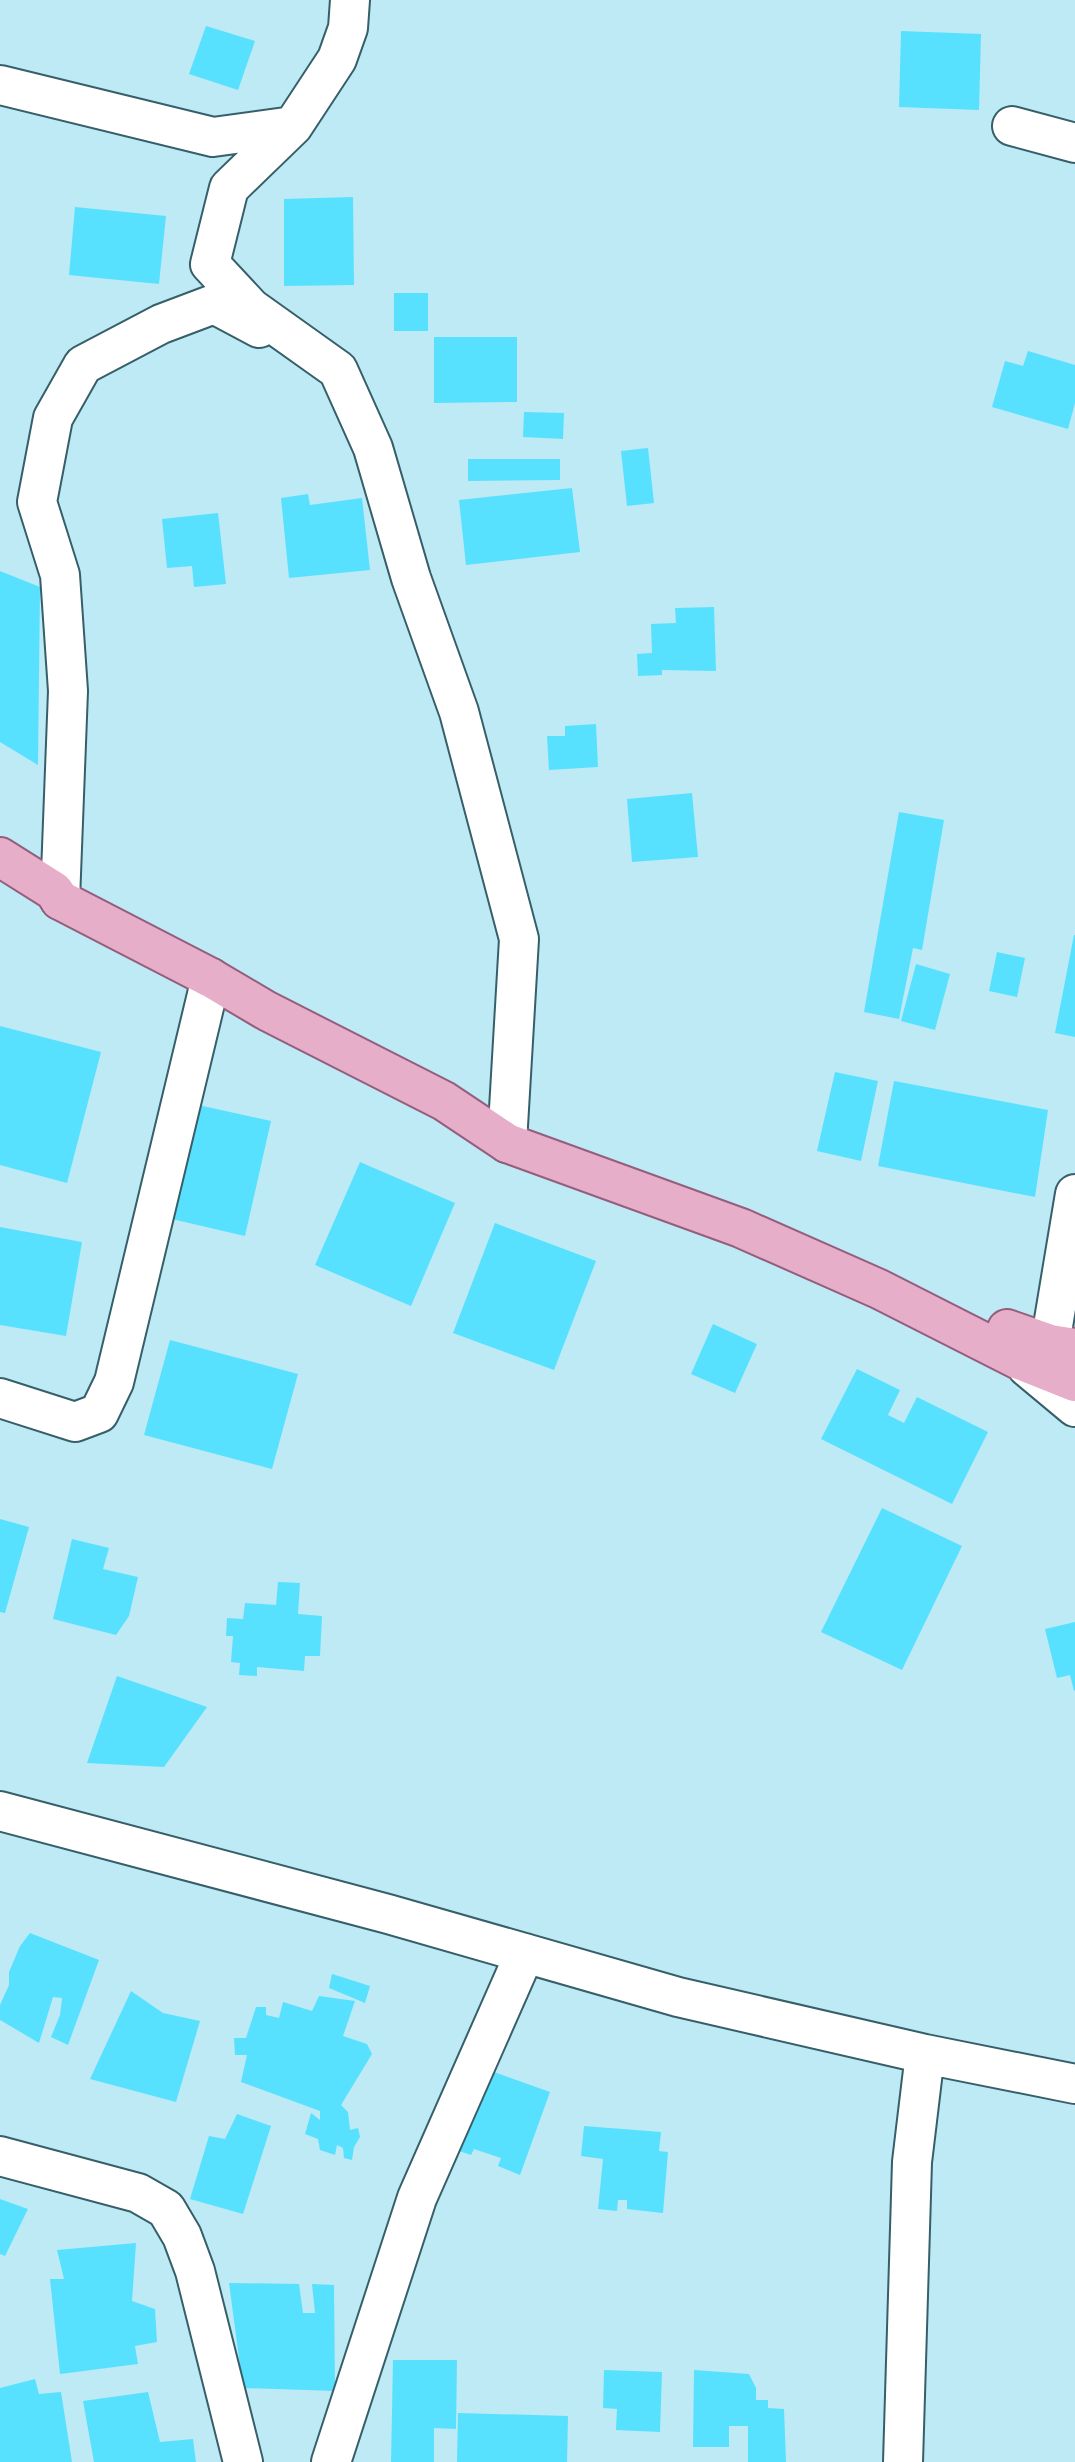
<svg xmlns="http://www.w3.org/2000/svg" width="1075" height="2462" font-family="'Noto Serif',serif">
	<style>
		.building { fill: #58e1fe }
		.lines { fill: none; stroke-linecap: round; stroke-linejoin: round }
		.minor-casing { stroke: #365f69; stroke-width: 42 }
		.tertiary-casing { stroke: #365f69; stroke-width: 42 }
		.primary-casing { stroke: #945e7d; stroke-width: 42 }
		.minor { stroke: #fff; stroke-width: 38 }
		.tertiary { stroke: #fff; stroke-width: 38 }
		.primary { stroke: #e6aec9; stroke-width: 38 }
	</style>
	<rect width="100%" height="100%" fill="#bdeaf5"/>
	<!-- building -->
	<path class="building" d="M206,26L255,41L238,90L189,74Z
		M901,31L981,34L979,110L899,107Z
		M353,197L354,285L284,286V199Z
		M75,207L166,216L159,284L69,275Z
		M394,293H428V331H394Z
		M434,337H517V402L434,403Z
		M1028,351L1075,365V403L1068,429L992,407L1005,361L1023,366Z
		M524,412L564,413L563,439L523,437Z
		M648,448L654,503L627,506L621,451Z
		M468,459H560V480L468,481Z
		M572,488L580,552L466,565L459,500Z
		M308,494L310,505L362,498L370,570L289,578L281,498Z
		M218,513L226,584L194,587L192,566L167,568L162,519Z
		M0,571L40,587L38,765L0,742Z
		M714,607L716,671L662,670V675L638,676L637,654L652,653L651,624L676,623L675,608Z
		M596,724L598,767L549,770L547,736H565V726Z
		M692,793L698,857L632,862L627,799Z
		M899,812L944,820L922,950L913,948L899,1019L864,1012Z
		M1074,935H1075V1037L1055,1033Z
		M997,952L1025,958L1017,997L989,991Z
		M916,964L950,974L935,1030L901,1021Z
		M0,1026L101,1052L67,1183L0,1165Z
		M835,1072L878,1081L861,1161L817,1151Z
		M894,1081L1048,1110L1035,1197L878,1166Z
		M162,1097L271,1121L245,1236L163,1217L150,1152Z
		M360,1162L455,1203L411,1306L315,1265Z
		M495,1223L596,1261L554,1370L453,1333Z
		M0,1227L82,1242L66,1336L0,1325Z
		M713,1324L757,1344L735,1393L691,1374Z
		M170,1340L298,1374L272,1469L144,1435Z
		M857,1369L900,1390L888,1415L904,1423L917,1397L988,1432L952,1504L821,1439Z
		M882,1508L962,1546L902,1670L821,1632Z
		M0,1519L29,1527L5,1613L0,1612Z
		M72,1539L109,1548L103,1569L138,1577L129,1616L116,1635L53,1619Z
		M278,1582L300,1583L298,1614L322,1616L320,1656H305L304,1671L257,1667V1676L239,1675L240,1663L231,1662L233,1636H226L227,1618L243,1619L245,1603L276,1605Z
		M1075,1622V1690L1074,1691L1070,1675L1057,1678L1045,1629Z
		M117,1676L207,1707L164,1767L87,1763Z
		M30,1933L99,1960L68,2045L51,2037L60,2015L62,1998L53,1997L39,2043L0,2020V2005L9,1985V1972L20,1946Z
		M332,1974L370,1986L365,2003L329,1988Z
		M131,1991L163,2013L200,2021L176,2102L90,2079Z
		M319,1996L355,2001L343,2036L367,2044L372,2054L341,2105L348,2112L350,2130L358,2128L360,2137L354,2147L352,2160L344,2158L343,2148L337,2145L335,2155L320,2150L318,2139L305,2134L311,2113L320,2120V2111L241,2082L247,2055H235L234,2038H246L256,2007H266V2015L279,2018L283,2002L312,2011Z
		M483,2068L550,2092L520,2175L498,2166L501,2158L474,2149L471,2155L453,2149Z
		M237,2114L271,2126L243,2214L190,2199L209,2136L225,2139Z
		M584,2126L661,2132L659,2151L668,2152L663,2213L627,2209V2200H618L617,2211L598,2209L603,2159L581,2156Z
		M0,2199L28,2209L5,2256L0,2254Z
		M136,2243L132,2301L155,2309L157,2342L135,2346L138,2364L60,2374L50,2279H64L57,2250Z
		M229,2283L299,2284L303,2313H315L312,2284L334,2285L335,2391L243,2388Z
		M393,2360H457L456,2429L434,2428V2462H391Z
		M604,2370L662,2372L660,2432L616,2430L617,2409L603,2408Z
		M694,2370L749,2374L756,2388V2400H768V2408L784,2409L786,2462H748V2426H729V2447H693Z
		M35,2379L39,2394L61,2392L72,2462H0V2388Z
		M148,2392L160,2442L193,2439L196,2462H94L83,2401Z
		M458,2413L568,2416L567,2462H457Z"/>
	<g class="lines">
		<!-- minor casing -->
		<g class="minor-casing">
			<path id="minor" d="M350,0L348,28L337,59L293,126L229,188L210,264L251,308L338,370L373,448L411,578L459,712L519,939L507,1143
				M0,85L213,137L293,126
				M1012,126L1075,143
				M60,900L68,691L60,575L37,502L53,418L83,365L161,324L214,304L259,328
				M1071,1368L1050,1344L1075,1194
				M0,1398L75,1422L99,1413L114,1382L211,978
				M0,1811L388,1914L678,1997L925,2054L1075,2084
				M0,2156L138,2193L166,2209L182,2236L195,2271L243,2462
				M331,2462L417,2198L525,1953
				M903,2462L912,2162L925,2054"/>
		</g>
		<!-- tertiary casing -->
		<g class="tertiary-casing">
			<path id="tertiary" d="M1027,1367L1075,1407"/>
		</g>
		<!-- primary casing -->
		<g class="primary-casing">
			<path id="primary" d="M0,857L54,891L60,900L211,978L267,1011L444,1101L507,1143L741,1228L879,1289L1017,1359L1075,1382
				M1007,1329L1050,1344L1075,1348"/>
		</g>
		<!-- minor -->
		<use href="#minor" class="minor"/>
		<!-- tertiary -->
		<use href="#tertiary" class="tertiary"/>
		<!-- primary -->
		<use href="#primary" class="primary"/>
	</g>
</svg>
